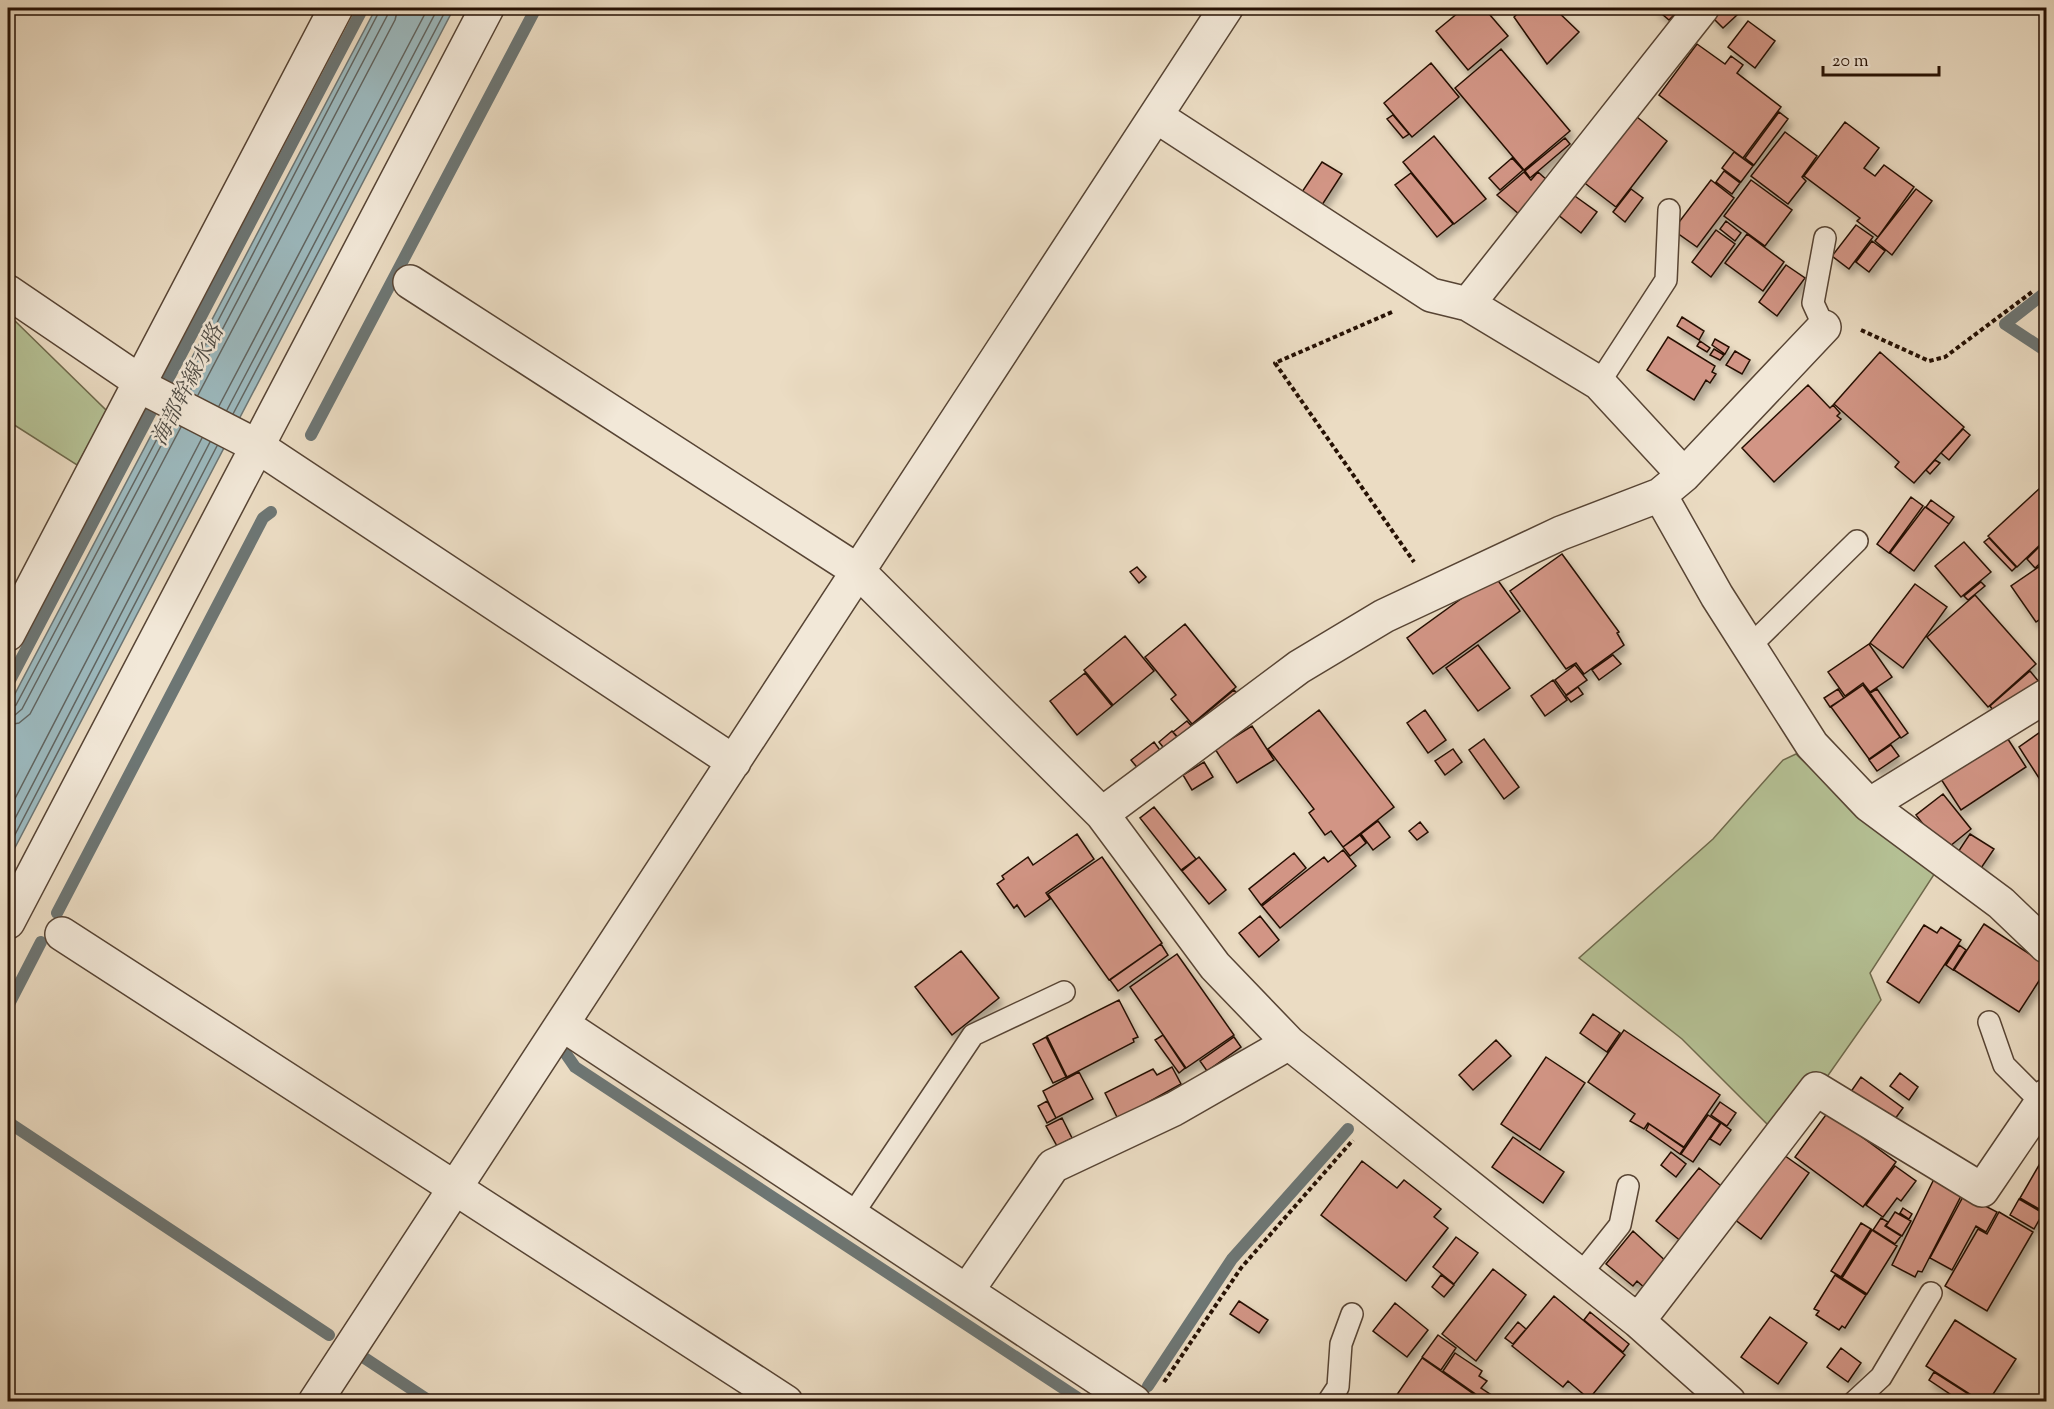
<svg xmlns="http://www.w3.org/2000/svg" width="2054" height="1409" font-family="'Sorts Mill Goudy','Noto Serif JP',serif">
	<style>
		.green { fill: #b5c195; stroke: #6e694c; stroke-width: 1.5 }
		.water { fill: #9cb9be; stroke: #6d7674; stroke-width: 1.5 }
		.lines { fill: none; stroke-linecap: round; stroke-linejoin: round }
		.shore { stroke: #616561; stroke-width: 1.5 }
		.stream { stroke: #6d7674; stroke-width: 12 }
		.building { fill: #d29585; stroke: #261104; stroke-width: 1.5; filter: url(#shadow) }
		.lane-casing { stroke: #574434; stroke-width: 24 }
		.street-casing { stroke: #574434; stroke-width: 36 }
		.path { stroke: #261104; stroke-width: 4; stroke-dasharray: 4.5 3; stroke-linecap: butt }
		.lane { stroke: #f2e8d8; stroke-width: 21 }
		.street { stroke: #f2e8d8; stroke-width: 33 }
		.labels { text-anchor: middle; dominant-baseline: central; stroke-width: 5; stroke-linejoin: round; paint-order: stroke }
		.water-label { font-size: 22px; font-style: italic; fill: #4f4c45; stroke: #f2e8d8 }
	</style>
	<defs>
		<filter id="shadow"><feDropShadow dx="3.5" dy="6" stdDeviation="3" flood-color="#0004"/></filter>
	</defs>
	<rect width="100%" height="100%" fill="#ebdcc3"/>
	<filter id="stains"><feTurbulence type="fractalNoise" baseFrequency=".00333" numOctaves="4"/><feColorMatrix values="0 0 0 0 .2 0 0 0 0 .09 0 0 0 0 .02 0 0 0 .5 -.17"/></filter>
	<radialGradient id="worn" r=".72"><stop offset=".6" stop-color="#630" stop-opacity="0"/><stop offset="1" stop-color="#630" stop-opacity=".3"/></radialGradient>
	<!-- green -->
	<path class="green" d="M13,319L107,411L77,465L8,421V327Z
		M1796,754L1866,821L1935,873L1870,973L1881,1000L1822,1084L1773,1130L1682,1039L1579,958L1713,839L1783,760Z"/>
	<!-- water -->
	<path class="water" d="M376,8H454L8,861V707Z"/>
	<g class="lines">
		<!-- shore -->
		<path class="shore" d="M183,388L381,8
			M190,391L387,16L389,8
			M198,395L395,20L398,8
			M219,406L428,8
			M227,410L438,8
			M233,414L447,8
			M8,709L16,705L167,420
			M8,716L15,715L22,709L173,423
			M8,725L19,723L30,714L181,427
			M8,812L202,438
			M8,832L210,442
			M8,848L217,446"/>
		<!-- stream -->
		<path class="stream" d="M2046,292L2005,324L2046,351
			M311,435L536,8
			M8,684L363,8
			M57,913L263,518L271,512
			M8,1006L41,942
			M566,1054L575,1067L1084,1402
			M8,1122L329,1335
			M363,1357L431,1402
			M1148,1386L1232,1259L1348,1129"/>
	</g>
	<!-- building -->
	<path class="building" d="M1464,8H1484L1508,36L1468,70L1436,31Z
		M1523,8H1554L1579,32L1547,64L1514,17Z
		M1655,8H1681L1669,20Z
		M1718,8H1730L1737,15L1723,28L1710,15Z
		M1748,21L1775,41L1755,68L1728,47Z
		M1697,44L1725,64L1731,56L1743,65L1737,73L1781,107L1743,158L1659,95Z
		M1501,49L1570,131L1524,170L1455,88Z
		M1431,63L1459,97L1412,137L1384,103Z
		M1779,112L1788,119L1754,165L1745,158Z
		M1393,115L1409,134L1403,138L1387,119Z
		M1637,117L1667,141L1616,207L1582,181Z
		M1845,122L1879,148L1864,168L1875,176L1884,165L1914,187L1878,237L1857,221L1860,218L1804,176Z
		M1785,132L1817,156L1802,177L1806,181L1788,204L1751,176Z
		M1434,136L1486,199L1454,224L1403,162Z
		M1565,138L1570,144L1530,178L1525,171Z
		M1734,152L1753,166L1741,182L1722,168Z
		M1512,158L1523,170L1500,190L1489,178Z
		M1322,162L1342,174L1322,205L1302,192Z
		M1724,171L1740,183L1732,194L1716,182Z
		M1524,172L1531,180L1538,172L1548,181L1520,215L1497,195Z
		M1411,173L1453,224L1437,237L1395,185Z
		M1711,180L1734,198L1697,247L1673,230Z
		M1751,180L1792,210L1765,246L1724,216Z
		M1631,189L1643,198L1625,222L1613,212Z
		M1916,189L1932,201L1892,255L1875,241Z
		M1572,194L1597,212L1581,233L1557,214Z
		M1726,221L1741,233L1735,241L1720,229Z
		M1856,225L1873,237L1849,269L1832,256Z
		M1716,230L1735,244L1711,277L1692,262Z
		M1747,234L1784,262L1763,291L1725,263Z
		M1872,241L1885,251L1869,272L1856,262Z
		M1786,265L1805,278L1777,316L1759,302Z
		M1682,317L1704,331L1699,340L1677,326Z
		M1668,337L1715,366L1712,372L1716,374L1710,383L1706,380L1694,400L1647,370Z
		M1715,339L1729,347L1725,354L1712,345Z
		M1700,341L1710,348L1707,352L1697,346Z
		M1714,349L1724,355L1720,360L1710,355Z
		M1735,351L1750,360L1742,374L1726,365Z
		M1880,352L1964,427L1914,483L1895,467L1899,462L1834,404Z
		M1808,385L1830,408L1833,405L1840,413L1837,416L1841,419L1774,482L1742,448Z
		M1963,429L1970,435L1949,460L1941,453Z
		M1935,460L1940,463L1930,474L1926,470Z
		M2040,488L2046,495V539L2017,567L1988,536Z
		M1911,497L1923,506L1889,553L1877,544Z
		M1931,500L1954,517L1949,524L1926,507Z
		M1925,507L1949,524L1914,571L1890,553Z
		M1989,538L2016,567L2012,571L1984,542Z
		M1964,542L1991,572L1961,597L1935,566Z
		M2043,543L2046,547V558L2035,568L2027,559Z
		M1562,554L1619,632L1617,633L1624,645L1584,674L1576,663L1566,669L1510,591Z
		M2046,562V615L2036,622L2011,586Z
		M1137,567L1146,577L1139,583L1130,572Z
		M1494,575L1520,611L1433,674L1407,638Z
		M1981,582L1985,586L1968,600L1964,596Z
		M1915,584L1947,607L1903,668L1870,643Z
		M1975,595L2036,664L1988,707L1927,637Z
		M1185,624L1236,687L1192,724L1171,699L1176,695L1145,657Z
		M1125,636L1154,671L1113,705L1084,670Z
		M1869,644L1892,677L1870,692L1863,683L1845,696L1828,672Z
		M1478,645L1510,688L1478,711L1446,668Z
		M1613,655L1621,664L1599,680L1592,670Z
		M1575,665L1587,680L1566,695L1555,680Z
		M2030,671L2040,683L1996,714L1990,706Z
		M1085,673L1112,706L1077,735L1050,701Z
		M1553,680L1567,700L1545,716L1531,696Z
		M1863,685L1900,737L1869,759L1831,707Z
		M1578,687L1583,694L1571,702L1566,696Z
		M1838,689L1844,698L1830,707L1824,698Z
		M1877,689L1908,733L1901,738L1870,693Z
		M1234,690L1239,696L1198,731L1192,725Z
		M1319,710L1394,807L1343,847L1331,831L1325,835L1309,813L1314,809L1268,749Z
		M1425,710L1446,740L1428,753L1407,723Z
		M1187,721L1195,730L1181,741L1173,732Z
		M1252,726L1274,760L1237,783L1215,749Z
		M2046,728V789L2019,747Z
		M1172,731L1181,742L1167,752L1159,742Z
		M2004,733L2026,767L1961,810L1939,776Z
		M1484,739L1519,787L1504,799L1469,750Z
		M1154,742L1162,753L1140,771L1131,760Z
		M1891,745L1899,756L1877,771L1869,760Z
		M1453,749L1462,762L1445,775L1435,761Z
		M1204,762L1213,777L1192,790L1183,775Z
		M1943,794L1971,829L1944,851L1916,815Z
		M1154,807L1196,859L1181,870L1140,818Z
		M1378,821L1390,837L1373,850L1361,834Z
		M1420,822L1428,832L1417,840L1409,831Z
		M1077,834L1094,859L1046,893L1050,899L1025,917L1017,905L1014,908L997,884L1004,879L1002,876L1028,857L1033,865Z
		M1970,834L1994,849L1977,874L1954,858Z
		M1360,835L1366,843L1350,856L1343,847Z
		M1343,850L1356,866L1280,928L1262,906L1324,857L1328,862Z
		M1294,853L1306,868L1261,905L1249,889Z
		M1102,857L1162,943L1109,980L1048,894Z
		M1199,857L1226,890L1209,904L1182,871Z
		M1260,916L1279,940L1259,957L1239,933Z
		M1984,924L2046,965V970L2019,1012L1954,970Z
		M1924,925L1937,933L1941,927L1961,940L1919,1003L1887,982Z
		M1161,944L1168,955L1118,991L1110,980Z
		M1959,945L1966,950L1953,970L1946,965Z
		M961,951L999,998L952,1035L915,987Z
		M1177,954L1234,1035L1186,1068L1130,987Z
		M1119,1000L1138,1037L1133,1039L1134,1042L1067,1077L1047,1036Z
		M1593,1014L1620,1033L1607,1052L1580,1033Z
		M1624,1030L1720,1095L1684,1147L1648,1123L1644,1129L1630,1121L1635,1114L1588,1082Z
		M1163,1035L1185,1068L1179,1073L1155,1040Z
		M1046,1037L1066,1077L1053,1083L1033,1044Z
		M1234,1037L1241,1047L1207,1071L1200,1061Z
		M1496,1040L1511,1056L1473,1090L1459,1075Z
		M1546,1057L1585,1083L1540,1150L1501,1124Z
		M1172,1067L1181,1084L1118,1119L1105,1093L1153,1069L1157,1075Z
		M1079,1072L1093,1099L1056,1118L1043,1091Z
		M1900,1073L1918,1087L1909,1100L1890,1086Z
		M1861,1077L1903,1108L1892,1123L1850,1093Z
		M1047,1101L1056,1118L1047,1123L1038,1106Z
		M1720,1102L1736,1113L1727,1126L1711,1115Z
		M1828,1112L1896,1162L1863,1207L1795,1157Z
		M1708,1115L1720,1123L1693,1162L1681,1154Z
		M1062,1118L1072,1138L1057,1146L1046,1126Z
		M1721,1123L1731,1130L1720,1145L1710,1139Z
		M1649,1124L1684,1148L1680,1154L1646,1130Z
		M1513,1137L1564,1172L1543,1203L1492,1167Z
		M1671,1152L1686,1164L1676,1177L1661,1165Z
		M1781,1153L1809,1173L1761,1239L1734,1219Z
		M2046,1153V1213L2020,1198Z
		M1362,1161L1397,1188L1404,1180L1441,1209L1434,1217L1448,1228L1406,1281L1321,1215Z
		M1895,1166L1916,1181L1901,1201L1897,1198L1883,1217L1866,1205Z
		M1699,1168L1725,1189L1682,1242L1656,1221Z
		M1934,1179L1962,1194L1922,1272L1918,1271L1915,1277L1892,1265Z
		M1964,1195L1997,1212L1986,1232L1976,1226L1952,1270L1930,1258Z
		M2019,1199L2043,1213L2034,1229L2010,1215Z
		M1903,1208L1912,1214L1909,1219L1900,1213Z
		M1895,1212L1911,1221L1902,1236L1886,1226Z
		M1999,1212L2033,1232L1987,1311L1945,1286L1978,1229L1987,1234Z
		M1881,1218L1888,1222L1885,1226L1901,1236L1895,1244L1873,1230Z
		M1861,1223L1871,1229L1841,1277L1831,1271Z
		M1872,1230L1897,1246L1867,1294L1842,1278Z
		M1633,1231L1669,1264L1647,1290L1637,1281L1633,1286L1606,1264Z
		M1456,1237L1478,1253L1454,1284L1433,1267Z
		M1493,1269L1526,1295L1476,1361L1442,1334Z
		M1441,1275L1454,1285L1444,1297L1432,1287Z
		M1835,1275L1866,1295L1845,1328L1842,1326L1839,1330L1816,1315L1819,1311L1814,1309Z
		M1554,1296L1625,1355L1589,1399L1568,1381L1563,1387L1512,1346Z
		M1239,1301L1268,1320L1259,1333L1230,1314Z
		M1395,1303L1428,1330L1407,1357L1373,1331Z
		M1590,1312L1629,1344L1623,1352L1584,1320Z
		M1770,1317L1807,1343L1778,1384L1741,1357Z
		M1955,1320L2016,1359L1988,1402H1982L1926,1366Z
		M1518,1322L1526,1329L1513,1344L1505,1338Z
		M1438,1335L1456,1348L1441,1370L1422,1357Z
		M1841,1348L1861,1363L1848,1382L1827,1367Z
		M1455,1353L1482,1371L1479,1376L1487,1381L1481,1388L1496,1398L1494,1402H1487L1443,1371Z
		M1422,1358L1485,1402H1396L1399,1398L1396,1396Z
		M1934,1372L1978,1400L1977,1402H1962L1929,1380Z"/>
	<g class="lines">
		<!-- lane casing -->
		<g class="lane-casing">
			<path id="lane" d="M1824,327L1813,303L1825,238
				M1599,383L1666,280L1669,210
				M1749,647L1857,541
				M1989,1022L2004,1065L2042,1103
				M852,1215L973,1035L1064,992
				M1580,1275L1620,1225L1628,1186
				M1328,1402L1338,1387L1341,1344L1352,1314
				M1854,1402L1881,1377L1931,1293"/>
		</g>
		<!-- street casing -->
		<g class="street-casing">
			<path id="street" d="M1156,116L1431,295L1468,304L1599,383L1684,475
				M410,282L858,571L1102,814L1215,966L1289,1043L1638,1321L1729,1402
				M8,292L139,381L146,389L257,446L734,762
				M1468,304L1702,8
				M1660,495L1717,596L1812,745L1869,805L2001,903L2046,946
				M8,634L336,8
				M1869,805L2046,696
				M1102,814L1299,667L1384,616L1561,533L1660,495L1684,475L1824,327
				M8,922L487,8
				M62,934L786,1402
				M562,1024L1134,1402
				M967,1291L1053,1166L1174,1109L1289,1043
				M1638,1321L1816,1089L1982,1190L2046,1096
				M315,1402L1226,8"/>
		</g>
		<!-- path -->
		<path class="path" d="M1392,312L1275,363L1414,562
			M1861,330L1929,361L1945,357L2032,292
			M1164,1382L1241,1268L1353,1140"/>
		<!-- lane -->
		<use href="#lane" class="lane"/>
		<!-- street -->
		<use href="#street" class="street"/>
	</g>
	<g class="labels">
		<!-- water labels -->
		<g class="water-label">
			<text transform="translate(189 386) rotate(-63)">海部幹線水路</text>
		</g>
	</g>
	<!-- margin -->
	<rect width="2054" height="1409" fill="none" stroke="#ebdcc3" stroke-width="30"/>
	<rect x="9" y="9" width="2036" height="1391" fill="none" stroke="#261104" stroke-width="3"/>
	<rect x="15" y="15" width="2024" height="1379" fill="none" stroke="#261104" stroke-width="1.5"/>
	<!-- scale -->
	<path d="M1823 66v9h116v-9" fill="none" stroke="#261104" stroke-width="3"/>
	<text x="1832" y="66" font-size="18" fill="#261104" stroke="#f2e8d8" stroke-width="4.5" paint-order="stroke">20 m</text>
	<rect width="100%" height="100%" filter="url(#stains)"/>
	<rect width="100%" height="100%" fill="url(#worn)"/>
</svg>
